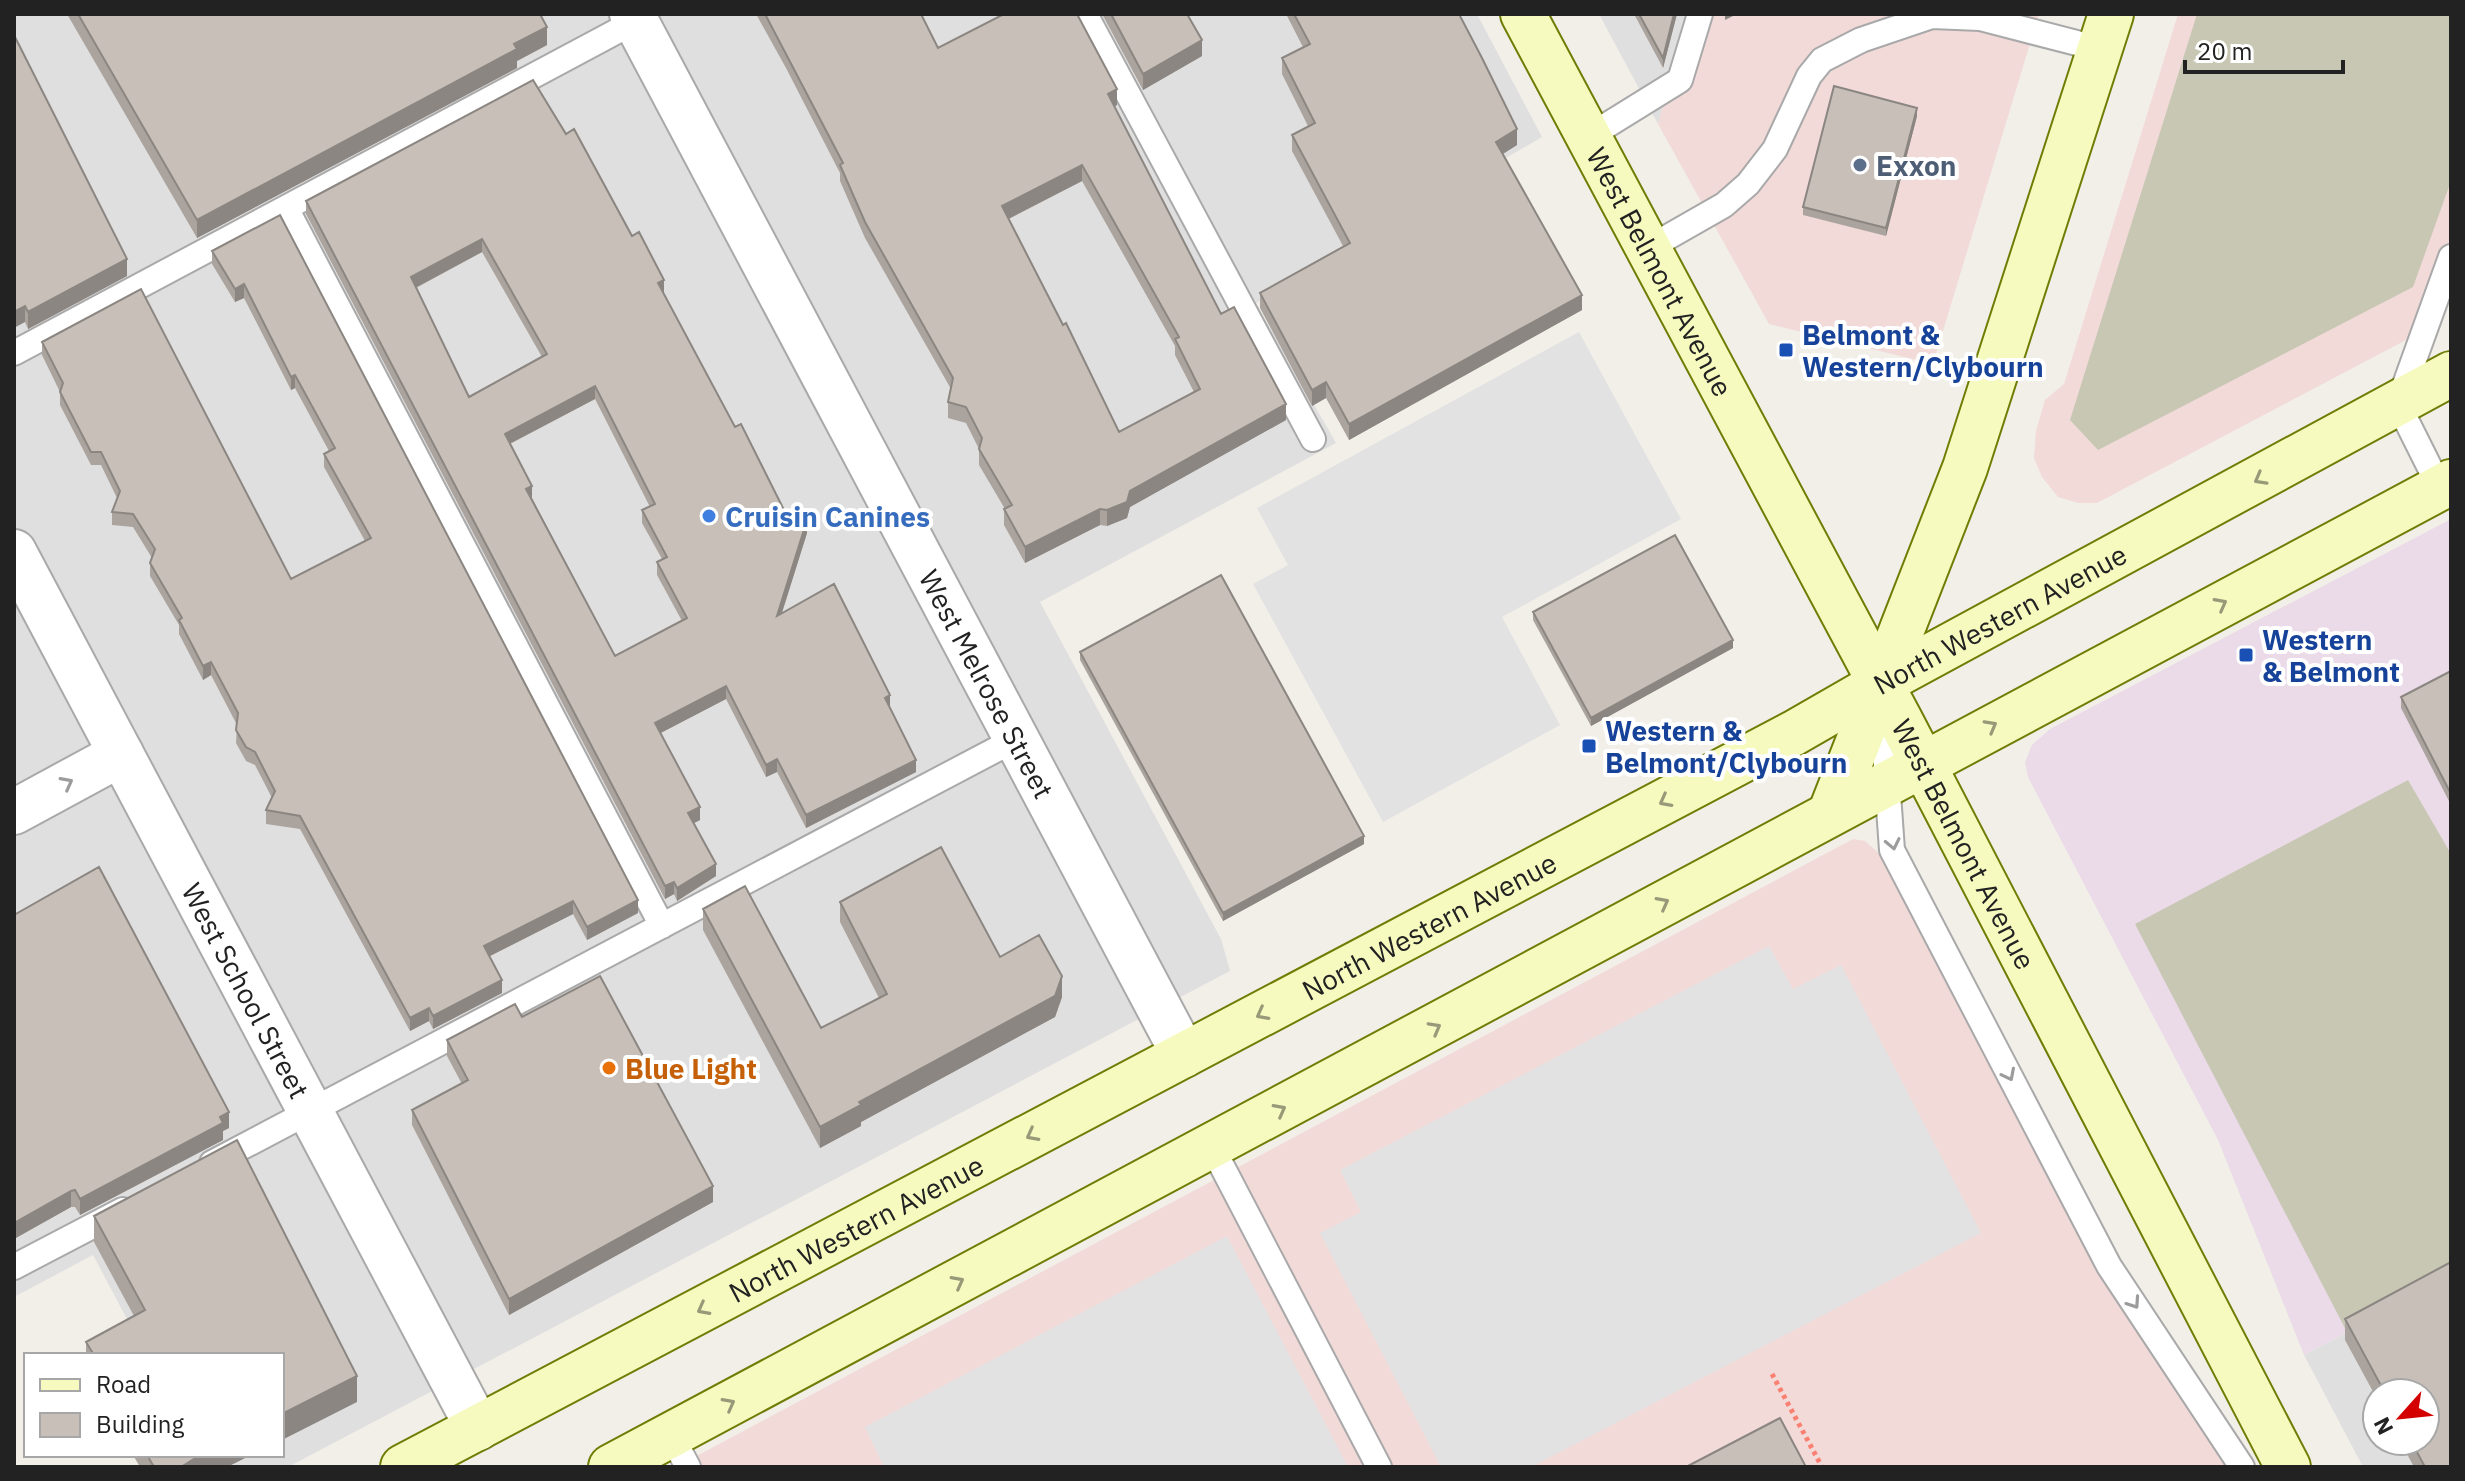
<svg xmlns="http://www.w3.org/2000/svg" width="2465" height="1481" font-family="'IBM Plex Sans',sans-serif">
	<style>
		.residential { fill: #e0dfdf; fill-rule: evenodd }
		.commercial { fill: #f2dad9 }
		.industrial { fill: #ebdbe8 }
		.construction { fill: #c7c7b4 }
		.parking { fill: #e2e2e2 }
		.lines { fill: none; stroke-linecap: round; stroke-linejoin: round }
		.service-casing { stroke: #a9a9a9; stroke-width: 28 }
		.minor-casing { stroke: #a9a9a9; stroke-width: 48 }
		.secondary-casing { stroke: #707d05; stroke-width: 48 }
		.path { stroke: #fa8072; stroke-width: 5; stroke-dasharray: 4 4; stroke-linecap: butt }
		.service { stroke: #fff; stroke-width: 24 }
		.minor { stroke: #fff; stroke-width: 44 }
		.secondary { stroke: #f7fabf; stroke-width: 44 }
		.wall { fill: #aba49e; fill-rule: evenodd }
		.shaded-wall { fill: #8b8681 }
		.building { fill: #c7bfb8; stroke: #8b8681; stroke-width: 2; fill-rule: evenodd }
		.oneway { stroke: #979978 }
		.oneway2 { stroke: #9c9c9c }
		.service-dot { fill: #5c6f8a; stroke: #fff; stroke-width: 3 }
		.transit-dot { fill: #1a4fb4; stroke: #fff; stroke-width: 3 }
		.shop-dot { fill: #3f7fe0; stroke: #fff; stroke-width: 3 }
		.food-dot { fill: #e8710a; stroke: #fff; stroke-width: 3 }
		.labels { text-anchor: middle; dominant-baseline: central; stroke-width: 8; stroke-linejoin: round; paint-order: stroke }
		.service-label { font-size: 28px; font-weight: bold; fill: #4e5e75; stroke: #fff; text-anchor: start }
		.street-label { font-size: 28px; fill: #222; stroke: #fff }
		.transit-label { font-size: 28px; font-weight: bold; fill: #164399; stroke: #fff; text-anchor: start }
		.shop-label { font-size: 28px; font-weight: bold; fill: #366cbe; stroke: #fff; text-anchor: start }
		.food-label { font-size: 28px; font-weight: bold; fill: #c56008; stroke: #fff; text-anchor: start }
	</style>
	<rect width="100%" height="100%" fill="#f2efe9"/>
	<!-- residential -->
	<path class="residential" d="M14,14H1477L1542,137L1256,303L1336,443L1040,602L1221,939L1230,971L288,1467H204L198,1455H282V1355H146L93,1255L14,1297Z
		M1599,14H1691L1658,124Z
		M2451,1277V1467H2363L2304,1355ZM2377,1393H2425V1441H2377Z"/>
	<!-- commercial -->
	<path class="commercial" d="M1690,14H2039L1933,364L1769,324L1658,124Z
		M2178,14H2451V257L2425,330L2097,503H2078L2058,497L2042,477L2034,458L2036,431L2045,400L2064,384Z
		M1853,839L1865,841L1881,855L2093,1258L2227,1467H676Z"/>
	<!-- industrial -->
	<path class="industrial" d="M2451,519V1277L2304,1355L2218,1140L2028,777L2025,762L2032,745L2050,729Z"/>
	<!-- construction -->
	<path class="construction" d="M2197,14H2451V181L2413,287L2098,450L2070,420Z
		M2408,780L2451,854V1277L2347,1332L2135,924Z"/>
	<!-- parking -->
	<path class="parking" d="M1579,332L1681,519L1502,617L1560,725L1383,822L1253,584L1288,565L1257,508Z
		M1769,946L1793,989L1841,965L1981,1233L1531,1467H1441L1320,1233L1361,1212L1340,1170Z
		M1227,1236L1348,1467H884L865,1427Z"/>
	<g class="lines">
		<!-- service casing -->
		<g class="service-casing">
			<path id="service" d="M1085,14L1313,439
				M1588,137L1680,80L1700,14
				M286,208L662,926
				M1647,249L1724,205L1748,184L1775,149L1809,76L1822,60L1861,40L1932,16L1980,18L2100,49
				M14,353L636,21
				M2440,488L2398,404L2451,257
				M1882,709L1892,850L2109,1266L2242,1467
				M1212,1147L1379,1467
				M212,1163L1016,739
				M14,1267L123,1210
				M671,1435L688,1467"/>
		</g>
		<!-- minor casing -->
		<g class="minor-casing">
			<g id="minor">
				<path id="s1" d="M632,14L1184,1055"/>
				<path id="s2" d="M14,552L478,1428"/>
				<path d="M14,812L121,754"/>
			</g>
		</g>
		<!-- secondary casing -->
		<g class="secondary-casing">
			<g id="secondary">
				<path id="s3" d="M1523,14L1900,720L2288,1467"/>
				<path d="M1830,814L1965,468L2111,14"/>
				<path id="s4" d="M403,1467L1794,733L1881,683L2451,374"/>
				<path d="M611,1467C1225,1141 1835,806 2451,482"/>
			</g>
		</g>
		<!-- path -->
		<path class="path" d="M1772,1374L1822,1467"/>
		<!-- service -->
		<use href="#service" class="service"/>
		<!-- minor -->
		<use href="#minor" class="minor"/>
		<!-- secondary -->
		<use href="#secondary" class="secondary"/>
	</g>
	<!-- wall -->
	<path class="wall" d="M67,14H540L547,45L517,61V68L197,238Z
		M756,14H921L938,48L1117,105L1114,107L1221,314L1286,420L1130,507L1127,518L1107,526L1100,525L1025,563L1004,525V509H1005L979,465V449L966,423L948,418V402L951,389L865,238L840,181V173L786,68ZM1082,181L1175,346V355L1194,392L1119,432L1009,219Z
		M1102,14H1187L1202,56L1143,90Z
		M1286,14H1459L1517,145L1503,154L1582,310L1349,440L1326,398L1312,406L1260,308V293L1343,246L1292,151V135L1308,126L1282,74V58L1303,47Z
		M1634,14H1677L1663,68Z
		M14,35L127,276L28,329L25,322Z
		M1917,116L1886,236L1803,215V207Z
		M566,134L632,236L664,292L663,293L735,427L786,514L807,533L782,613L890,708L916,772L806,828L777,772L766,777L726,699L660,733L700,820L694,823L716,876L677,901L674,894L665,899L306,214V201ZM482,252L542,357L469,397L416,288ZM595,399L650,507L642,510V523L662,559L657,562V575L682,621L615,656L532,498L510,444Z
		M280,215L638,913L587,940L573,914L490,956L502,993L433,1029L429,1021L410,1031L300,829L266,824V810L272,798L255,765L246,761L236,743L237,725L211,675L203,680L179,634V625L150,576V563L152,558L133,527L112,525V512L117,498L101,465H91L60,405V392L42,355V342L291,579L365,541L324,467V454L329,451L295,388L291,390L244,298L235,302L212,264V251Z
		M1533,612L1733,648L1591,726L1533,620Z
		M1080,652L1364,844L1223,921L1080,660Z
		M2451,671V805L2401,708V697Z
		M840,902L1000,957L1062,997L1055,1017L861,1122V1126L820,1148L703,930V909L821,1028L879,998L840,922Z
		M14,915L229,1128L223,1131V1140L80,1215L75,1207H71L14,1239Z
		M522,1017L713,1202L509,1315L412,1125V1110L462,1084L447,1056V1040Z
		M94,1216L357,1402L282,1355H86V1342L134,1316L94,1242Z
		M2451,1262V1467H2414L2400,1441H2425V1393H2377V1399L2345,1340V1319Z
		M133,1455H251L227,1467H140Z"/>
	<!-- shaded-wall -->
	<path class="shaded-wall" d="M1674,14H1677L1663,68V58Z
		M1725,14H1737L1725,20Z
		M547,27V45L517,61V68L197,238V220Z
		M1202,40V56L1143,90V74Z
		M1117,89V105L1108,110V94Z
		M1917,108V116L1886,236V228Z
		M1517,129V145L1496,158V142Z
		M1082,165V181L1002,222V206Z
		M482,239V252L411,290V277Z
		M127,259V276L28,329V312Z
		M664,280V292L658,296V283Z
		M244,284V298L235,302V289Z
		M1582,295V310L1349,440V424Z
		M25,306V322L14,328V312Z
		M295,375V388L291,390V377Z
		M1326,382V398L1312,406V390Z
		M595,386V399L505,446V434Z
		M1286,404V420L1130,507L1127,518L1107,526V510L1130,491Z
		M532,486V498L526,489Z
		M1100,509V525L1025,563V547Z
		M807,520V533L777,628V616Z
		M1733,640V648L1591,726V718Z
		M211,662V675L203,680V666Z
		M726,686V699L655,736V723Z
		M890,695V708L885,698Z
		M777,759V772L766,777V765Z
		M916,760V772L806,828V815Z
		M700,807V820L688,826V813Z
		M1364,836V844L1223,921V913Z
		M716,864V876L677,901V888Z
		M674,882V894L665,899V886Z
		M638,900V913L587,940V927Z
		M573,901V914L484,959V946Z
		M1062,976V997L1055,1017L861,1122V1126L820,1148V1127Z
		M502,980V993L433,1029V1016Z
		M429,1008V1021L410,1031V1018Z
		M229,1112V1128L223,1131V1140L80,1215V1199Z
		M713,1186V1202L509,1315V1299Z
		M71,1191V1207L14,1239V1223Z
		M357,1376V1402L282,1440V1414Z
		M200,1455H251L227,1467H181Z"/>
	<!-- building -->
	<path class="building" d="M78,14H540L547,27L514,44L517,49L197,220Z
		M765,14H921L938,48L1004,14H1077L1117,89L1108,94L1221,314L1234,307L1286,404L1130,491L1127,502L1107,510L1100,509L1025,547L1004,509L1012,505L979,449L982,438L966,407L948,402L953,378L865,222L840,165L843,163ZM1082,165L1179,337L1175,339L1200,389L1119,432L1066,323L1063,325L1002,206Z
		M1111,14H1187L1202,40L1143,74Z
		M1294,14H1459L1482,58L1517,129L1496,142L1582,295L1349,424L1326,382L1312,390L1260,293L1350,243L1292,135L1315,123L1282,58L1310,44Z
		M1639,14H1674L1663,58Z
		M14,35L127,259L28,312L25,306L14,312Z
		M533,80L566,134L574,129L632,236L639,232L664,280L658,283L735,427L741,424L786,514L807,520L777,616L834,584L890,695L885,698L916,760L806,815L777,759L766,765L726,686L655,723L700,807L688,813L716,864L677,888L674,882L665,886L306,201ZM482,239L547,354L469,397L411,277ZM595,386L655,504L642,510L667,557L657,562L687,618L615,656L526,489L532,486L505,434Z
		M1834,86L1917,108L1886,228L1803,207Z
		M280,215L638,900L587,927L573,901L484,946L502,980L433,1016L429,1008L410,1018L300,816L266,810L275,791L255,752L246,747L236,730L238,713L211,662L203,666L179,620L182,618L150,563L155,549L133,514L112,512L120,491L101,452H91L60,392L63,383L42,342L141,289L291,579L371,538L324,454L335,448L295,375L291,377L244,284L235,289L212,251Z
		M1675,535L1733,640L1591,718L1533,612Z
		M1221,575L1364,836L1223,913L1080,652Z
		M2451,671V794L2401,697Z
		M941,847L1000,957L1039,935L1062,976L1055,996L859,1102L861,1105L820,1127L703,909L745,886L821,1028L887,994L840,902Z
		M99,867L229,1112L220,1117L223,1123L80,1199L75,1190L71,1191L14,1223V915Z
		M600,976L713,1186L509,1299L412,1110L468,1080L447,1040L515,1004L522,1017Z
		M237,1140L357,1376L282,1414V1355H94L86,1342L145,1310L94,1216Z
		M2451,1262V1467H2425L2411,1441H2425V1393H2385L2345,1319Z
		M1780,1418L1806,1467H1686Z
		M147,1455H200L181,1467H154Z"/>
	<!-- one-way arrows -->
	<defs><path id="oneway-chevron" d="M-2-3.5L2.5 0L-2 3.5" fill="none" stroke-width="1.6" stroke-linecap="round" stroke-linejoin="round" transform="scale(2)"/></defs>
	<g class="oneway">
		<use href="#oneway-chevron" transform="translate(2260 479) rotate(151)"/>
		<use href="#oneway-chevron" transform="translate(2221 604) rotate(-28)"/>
		<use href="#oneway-chevron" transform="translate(1991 726) rotate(-29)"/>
		<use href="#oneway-chevron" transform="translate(1665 801) rotate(152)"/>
		<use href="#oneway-chevron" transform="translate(1663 903) rotate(-28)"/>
		<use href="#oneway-chevron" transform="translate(1262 1014) rotate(152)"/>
		<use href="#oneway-chevron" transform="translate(1435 1028) rotate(-29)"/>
		<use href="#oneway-chevron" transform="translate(1280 1110) rotate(-28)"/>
		<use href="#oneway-chevron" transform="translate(1032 1135) rotate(152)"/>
		<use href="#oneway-chevron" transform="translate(958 1282) rotate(-28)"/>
		<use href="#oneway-chevron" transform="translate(703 1309) rotate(152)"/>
		<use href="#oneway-chevron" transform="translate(729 1404) rotate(-28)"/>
	</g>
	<g class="oneway2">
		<use href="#oneway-chevron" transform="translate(67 783) rotate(-28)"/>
		<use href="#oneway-chevron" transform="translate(1893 844) rotate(78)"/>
		<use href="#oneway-chevron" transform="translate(2009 1075) rotate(63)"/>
		<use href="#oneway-chevron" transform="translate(2134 1303) rotate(56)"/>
	</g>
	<!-- markers -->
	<circle class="service-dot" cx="1860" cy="165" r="8"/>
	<g class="transit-dot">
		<rect x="1778" y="342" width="16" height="16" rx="4"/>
		<rect x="2238" y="647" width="16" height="16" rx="4"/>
		<rect x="1581" y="738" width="16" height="16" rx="4"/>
	</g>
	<circle class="shop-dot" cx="709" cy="516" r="8"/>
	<circle class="food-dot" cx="609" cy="1068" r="8"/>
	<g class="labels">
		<!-- service labels -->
		<g class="service-label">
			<text x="1876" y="165">Exxon</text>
		</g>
		<!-- street labels -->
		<g class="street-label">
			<text stroke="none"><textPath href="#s3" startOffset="292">West Belmont Avenue</textPath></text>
			<text stroke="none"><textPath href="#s4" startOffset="1808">North Western Avenue</textPath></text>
			<text stroke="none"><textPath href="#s1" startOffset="758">West Melrose Street</textPath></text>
			<text stroke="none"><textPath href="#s3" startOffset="940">West Belmont Avenue</textPath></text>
			<text stroke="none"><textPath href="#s4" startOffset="1160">North Western Avenue</textPath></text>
			<text stroke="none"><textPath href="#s2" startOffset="496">West School Street</textPath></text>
			<text stroke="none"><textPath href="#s4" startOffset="512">North Western Avenue</textPath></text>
		</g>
		<!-- transit labels -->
		<g class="transit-label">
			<text x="1802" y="334">Belmont &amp;<tspan x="1802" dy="32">Western/Clybourn</tspan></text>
			<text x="2262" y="639">Western<tspan x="2262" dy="32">&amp; Belmont</tspan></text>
			<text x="1605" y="730">Western &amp;<tspan x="1605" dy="32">Belmont/Clybourn</tspan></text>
		</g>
		<!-- shop labels -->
		<g class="shop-label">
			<text x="725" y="516">Cruisin Canines</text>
		</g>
		<!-- food labels -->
		<g class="food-label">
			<text x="625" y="1068">Blue Light</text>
		</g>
	</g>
	<!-- border -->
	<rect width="2465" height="1481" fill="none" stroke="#222222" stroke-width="32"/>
	<!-- legend -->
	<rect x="24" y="1353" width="260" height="104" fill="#ffffff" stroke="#a7a7a7" stroke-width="2"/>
	<rect x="40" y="1379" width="40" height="12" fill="#f7fabf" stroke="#a7a7a7" stroke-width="2"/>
	<text x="96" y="1393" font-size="24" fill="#222222">Road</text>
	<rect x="40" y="1413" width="40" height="24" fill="#c7bfb8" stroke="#a7a7a7" stroke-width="2"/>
	<text x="96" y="1433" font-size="24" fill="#222222">Building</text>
	<!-- north arrow -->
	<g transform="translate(2401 1417) rotate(243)"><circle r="38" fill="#ffffff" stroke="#a7a7a7" stroke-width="2"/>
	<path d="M0-6L14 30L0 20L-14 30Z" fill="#d40000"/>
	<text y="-12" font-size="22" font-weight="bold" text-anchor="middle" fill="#222222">N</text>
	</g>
	<!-- scale -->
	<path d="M2185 60v12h158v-12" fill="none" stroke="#222222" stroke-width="4"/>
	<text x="2197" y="60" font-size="24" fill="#222222" stroke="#ffffff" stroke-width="6" paint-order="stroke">20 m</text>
</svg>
